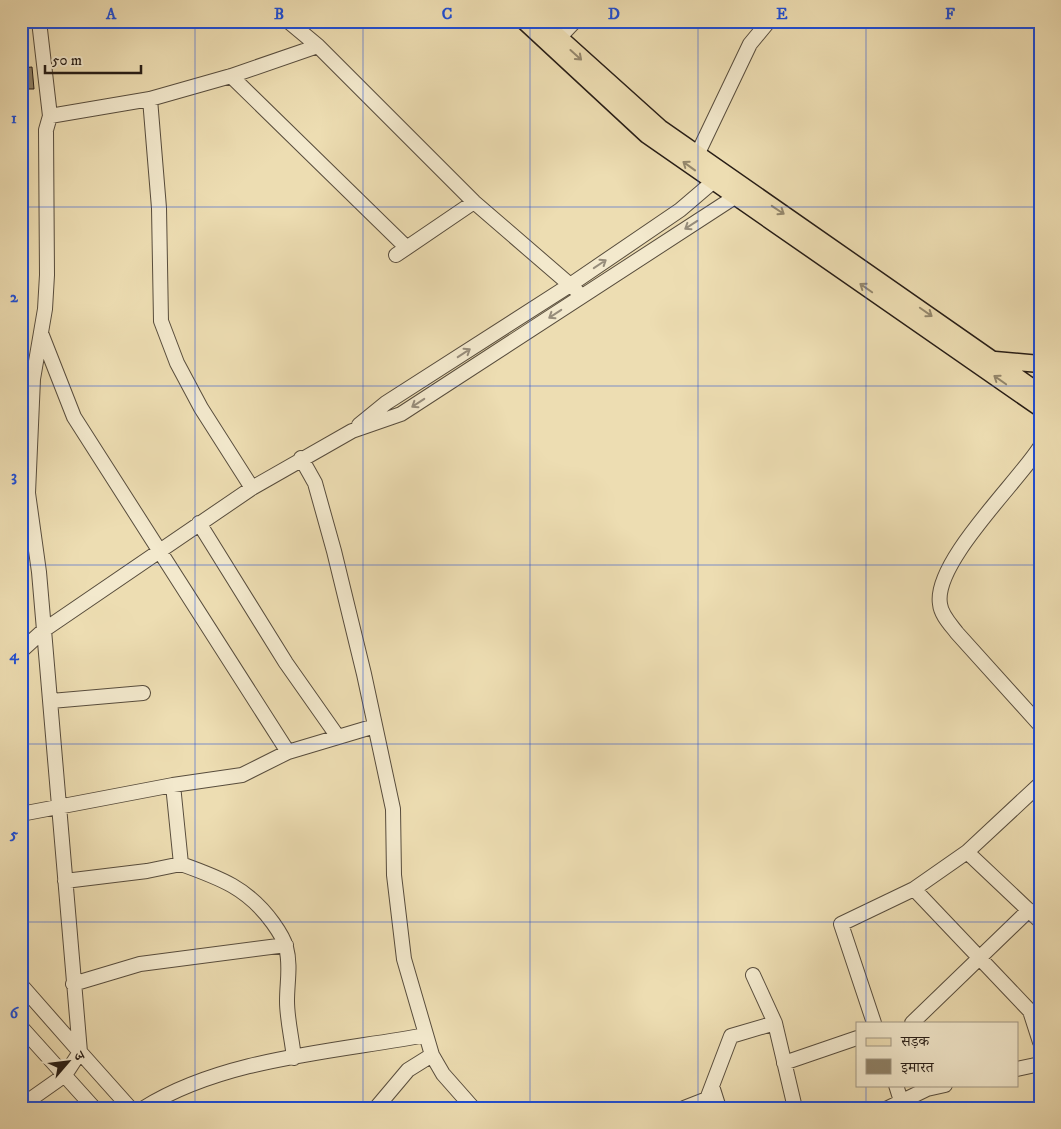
<svg xmlns="http://www.w3.org/2000/svg" width="1061" height="1129" font-family="'IM FELL DW Pica','Noto Serif Devanagari',serif">
	<style>
		.building { fill: #8e8167; stroke: #271d16 }
		.lines { fill: none; stroke-linecap: round; stroke-linejoin: round }
		.minor-casing { stroke: #584d3d; stroke-width: 16 }
		.major-casing { stroke: #271d16; stroke-width: 19 }
		.minor { stroke: #f3e9cd; stroke-width: 14 }
		.major { stroke: #edddb2; stroke-width: 16 }
		.oneway { stroke: #94876c }
		.oneway2 { stroke: #978d7b }
		.grid { fill: none; stroke: #1d4ed8; stroke-width: 1; stroke-opacity: 0.55 }
		.neatline { fill: none; stroke: #1d4ed8; stroke-width: 2 }
		.grid-label { font-size: 16px; text-anchor: middle; font-weight: bold; fill: #1d4ed8 }
	</style>
	<rect width="100%" height="100%" fill="#edddb2"/>
	<filter id="stains"><feTurbulence type="fractalNoise" baseFrequency=".004" numOctaves="4"/><feColorMatrix values="0 0 0 0 .2 0 0 0 0 .09 0 0 0 0 .02 0 0 0 .5 -.17"/></filter>
	<radialGradient id="worn" r=".72"><stop offset=".6" stop-color="#630" stop-opacity="0"/><stop offset="1" stop-color="#630" stop-opacity=".3"/></radialGradient>
	<!-- building -->
	<path class="building" d="M32,67L34,89H21V68Z"/>
	<g class="lines">
		<!-- minor casing -->
		<g class="minor-casing">
			<path id="minor" d="M288,21L318,46L474,202L576,290
				M558,39L575,21
				M231,76L406,247
				M150,99L159,208L161,321L177,363L201,408L252,488
				M50,116L150,99L231,76L318,46
				M697,155L750,44L769,21
				M396,255L474,202
				M41,333L74,417L288,752
				M359,425L386,403L570,285L680,210L721,175
				M1040,447C1017,483 933,563 940,604C941,615 951,625 957,633L1040,725
				M301,458L315,483L334,551L364,674L393,809L394,875L404,959L432,1055L443,1074L473,1108
				M199,523L286,663L338,737
				M21,651L44,630L39,572L28,493L33,379L45,309L47,275L46,130L50,116L39,21
				M51,701L143,693
				M21,814L173,785
				M967,852L1040,921
				M181,864C220,878 248,888 273,923C278,930 284,939 286,947C291,965 287,982 287,1001C287,1019 292,1039 294,1058
				M65,881L147,871L181,864L173,785L242,775L288,752L375,726
				M914,889L967,852L1040,784
				M753,975L775,1023
				M73,984L140,964L286,945
				M21,985L80,1052L65,1075L21,1106
				M874,1023L841,924L914,889L1030,1011L1040,1042
				M912,1023L1029,910
				M21,1027L94,1108
				M784,1063L857,1038
				M1017,1069L1040,1064
				M896,1085L901,1101
				M712,1086L719,1108
				M130,1108L80,1052L44,630L252,488L352,431L401,414L744,191
				M144,1108C224,1058 334,1052 426,1035
				M376,1108L408,1070L432,1055
				M684,1108L707,1099L731,1036L775,1023L795,1108
				M888,1108L927,1089L945,1085"/>
		</g>
		<!-- major casing -->
		<g class="major-casing">
			<path id="major" d="M524,21L647,135L1040,408
				M541,21L660,128L1040,393
				M995,360L1040,364"/>
		</g>
		<!-- minor -->
		<use href="#minor" class="minor"/>
		<!-- major -->
		<use href="#major" class="major"/>
	</g>
	<!-- one-way arrows -->
	<defs><path id="oneway-shaft" d="M-6 0H5M1.5-3L5.5 0L1.5 3" fill="none" stroke-width="1.6" stroke-linecap="round" stroke-linejoin="round" transform="scale(1.25)"/></defs>
	<g class="oneway">
		<use href="#oneway-shaft" transform="translate(576 55) rotate(42)"/>
		<use href="#oneway-shaft" transform="translate(689 166) rotate(-144)"/>
		<use href="#oneway-shaft" transform="translate(778 210) rotate(34)"/>
		<use href="#oneway-shaft" transform="translate(866 288) rotate(-145)"/>
		<use href="#oneway-shaft" transform="translate(926 312) rotate(35)"/>
		<use href="#oneway-shaft" transform="translate(1000 380) rotate(-145)"/>
	</g>
	<g class="oneway2">
		<use href="#oneway-shaft" transform="translate(691 225) rotate(147)"/>
		<use href="#oneway-shaft" transform="translate(600 264) rotate(-34)"/>
		<use href="#oneway-shaft" transform="translate(555 314) rotate(147)"/>
		<use href="#oneway-shaft" transform="translate(464 353) rotate(-33)"/>
		<use href="#oneway-shaft" transform="translate(418 403) rotate(147)"/>
	</g>
	<!-- grid -->
	<path class="grid" d="M195,21V1108M363,21V1108M530,21V1108M698,21V1108M866,21V1023M21,207H1040M21,386H1040M21,565H1040M21,744H1040M21,922H1040M866,1085V1108"/>
	<!-- margin -->
	<rect width="1061" height="1129" fill="none" stroke="#edddb2" stroke-width="55"/>
	<!-- legend -->
	<rect x="856" y="1022" width="162" height="65" fill="#f3e9cd" stroke="#a19784"/>
	<rect x="866" y="1038" width="25" height="8" fill="#edddb2" stroke="#a19784"/>
	<text x="901" y="1046" font-size="15" fill="#271d16">सड़क</text>
	<rect x="866" y="1059" width="25" height="15" fill="#8e8167" stroke="#a19784"/>
	<text x="901" y="1072" font-size="15" fill="#271d16">इमारत</text>
	<!-- north arrow -->
	<g transform="translate(68 1062) rotate(62)" stroke="#f3e9cd" stroke-width="4" paint-order="stroke">
	<path d="M0-4L9 19L0 12L-9 19Z" fill="#271d16"/>
	<text y="-8" font-size="14" font-weight="bold" text-anchor="middle" fill="#271d16">उ</text>
	</g>
	<!-- scale -->
	<path d="M45 65v8h96v-8" fill="none" stroke="#271d16" stroke-width="2.5"/>
	<text x="52" y="65" font-size="15" fill="#271d16" stroke="#f3e9cd" stroke-width="4" paint-order="stroke">50 m</text>
	<rect x="28" y="28" width="1006" height="1074" class="neatline"/>
	<g class="grid-label">
		<text x="111" y="19">A</text>
		<text x="279" y="19">B</text>
		<text x="447" y="19">C</text>
		<text x="614" y="19">D</text>
		<text x="782" y="19">E</text>
		<text x="950" y="19">F</text>
		<text x="14" y="123">1</text>
		<text x="14" y="302">2</text>
		<text x="14" y="481">3</text>
		<text x="14" y="660">4</text>
		<text x="14" y="839">5</text>
		<text x="14" y="1018">6</text>
	</g>
	<rect width="100%" height="100%" filter="url(#stains)"/>
	<rect width="100%" height="100%" fill="url(#worn)"/>
</svg>
